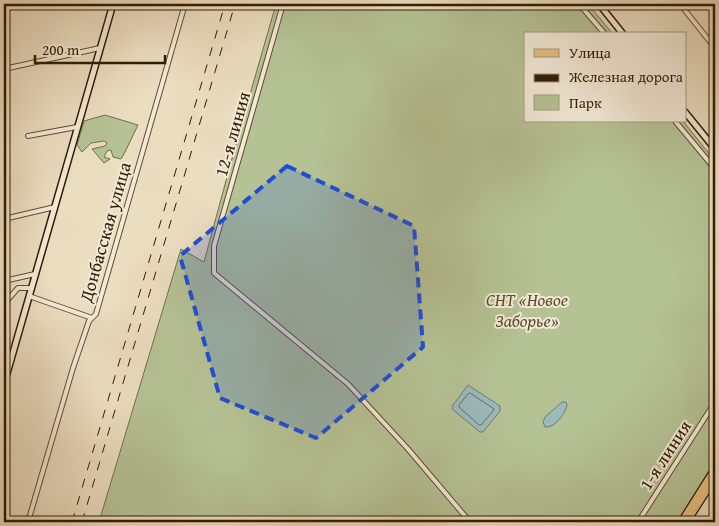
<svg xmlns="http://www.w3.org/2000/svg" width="719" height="526" font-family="'Gentium Book Plus',serif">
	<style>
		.green { fill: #b5c294; stroke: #736f4a }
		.water { fill: #9bbabb; stroke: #717b71 }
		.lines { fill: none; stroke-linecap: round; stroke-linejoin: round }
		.shore { stroke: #666b5e; stroke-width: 1 }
		.street-casing { stroke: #604c31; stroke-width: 6 }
		.secondary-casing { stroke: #311c01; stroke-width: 8 }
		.primary-casing { stroke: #311c01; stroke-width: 8 }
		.street { stroke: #f2e9d6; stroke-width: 4 }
		.secondary { stroke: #f2e9d6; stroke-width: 5 }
		.primary { stroke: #e6be80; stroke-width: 5.5 }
		.rail { stroke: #311c01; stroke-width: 1; stroke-dasharray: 9 9; stroke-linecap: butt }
		.marked { fill: #1d4ed8; fill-opacity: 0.2; stroke: #1d4ed8; stroke-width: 4; stroke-dasharray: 10 6; stroke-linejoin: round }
		.labels { text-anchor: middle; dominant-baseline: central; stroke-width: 4; stroke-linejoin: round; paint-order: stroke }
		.street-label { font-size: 18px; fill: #311c01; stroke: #f2e9d6 }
		.park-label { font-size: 18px; font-style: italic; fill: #594e2d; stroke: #f2e9d6 }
	</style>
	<rect width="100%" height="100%" fill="#ebddc0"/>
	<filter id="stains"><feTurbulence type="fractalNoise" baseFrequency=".004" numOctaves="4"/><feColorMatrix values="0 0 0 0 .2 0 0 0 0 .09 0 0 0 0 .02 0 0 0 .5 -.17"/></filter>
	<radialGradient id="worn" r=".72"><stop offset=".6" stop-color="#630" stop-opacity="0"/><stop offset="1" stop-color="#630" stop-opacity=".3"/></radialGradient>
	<!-- green -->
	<path class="green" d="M276,4H588L613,34H525V121H683L715,161V462L678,522H99L181,249L204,262L240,129Z
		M105,115L138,125L125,152L121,159L113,157L111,150L107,151L104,157L110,159L104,163L92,149L105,146L107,143L104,141L91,143L82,152L77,145L84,121Z"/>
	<!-- water -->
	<path class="water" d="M468,385L500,406V411L483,432H480L452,409L453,405Z
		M562,402H566L567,405C565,415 554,428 545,427L543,422L545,417Z"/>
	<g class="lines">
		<!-- shore -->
		<path class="shore" d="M470,393L494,409L493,411L481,425H479L459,407V405L468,394Z"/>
		<!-- street casing -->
		<g class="street-casing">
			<path id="street" d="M283,4L214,246V273L348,384L408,449L470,522
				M579,4L605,34
				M680,4L715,48
				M4,8L22,4
				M4,69L100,48
				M675,121L715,169
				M28,136L77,127
				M4,219L55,207
				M4,281L35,274
				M29,296L92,318
				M4,304L18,288H32
				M28,522L73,368L89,321L96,314L185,4
				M638,522L715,402"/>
		</g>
		<!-- secondary casing -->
		<g class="secondary-casing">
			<path id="secondary" d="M599,4L623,34
				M685,112L715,149
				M4,384L113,4"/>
		</g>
		<!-- primary casing -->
		<g class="primary-casing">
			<path id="primary" d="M681,522L715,468
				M687,522L715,478"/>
		</g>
		<!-- street -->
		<use href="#street" class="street"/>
		<!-- secondary -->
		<use href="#secondary" class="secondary"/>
		<!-- primary -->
		<use href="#primary" class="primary"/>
		<!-- rail -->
		<path class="rail" d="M72,522L225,4
			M82,522L235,4"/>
	</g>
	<!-- marked area -->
	<path class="marked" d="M287,166L414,226L423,347L316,438L220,398L180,256Z"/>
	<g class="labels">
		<!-- street labels -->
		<g class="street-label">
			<text transform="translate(232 134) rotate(-74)">12-я линия</text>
			<text transform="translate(105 232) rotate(-74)">Донбасская улица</text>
			<text transform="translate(665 455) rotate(-57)">1-я линия</text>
		</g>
		<!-- park labels -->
		<g class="park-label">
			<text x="527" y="299">СНТ «Новое<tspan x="527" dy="21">Заборье»</tspan></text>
		</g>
	</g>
	<!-- margin -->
	<rect width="719" height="526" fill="none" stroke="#ebddc0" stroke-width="20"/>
	<rect x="5" y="5" width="709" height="516" fill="none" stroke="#311c01" stroke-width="2.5"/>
	<rect x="10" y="10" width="699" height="506" fill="none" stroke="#311c01"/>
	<!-- legend -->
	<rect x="524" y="32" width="162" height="90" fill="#f2e9d6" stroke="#a59781"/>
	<rect x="534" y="49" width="25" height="8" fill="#e6be80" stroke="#a59781"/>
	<text x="569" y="58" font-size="15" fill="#311c01">Улица</text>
	<rect x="534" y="74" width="25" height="8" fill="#311c01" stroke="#a59781"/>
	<text x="569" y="82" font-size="15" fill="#311c01">Железная дорога</text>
	<rect x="534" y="95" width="25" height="15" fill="#b5c294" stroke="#a59781"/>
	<text x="569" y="108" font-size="15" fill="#311c01">Парк</text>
	<!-- scale -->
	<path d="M35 55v8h130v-8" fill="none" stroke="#311c01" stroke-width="2.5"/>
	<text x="42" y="55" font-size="15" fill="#311c01" stroke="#f2e9d6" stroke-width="4" paint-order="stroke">200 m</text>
	<rect width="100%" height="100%" filter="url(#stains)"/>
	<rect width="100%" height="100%" fill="url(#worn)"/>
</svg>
